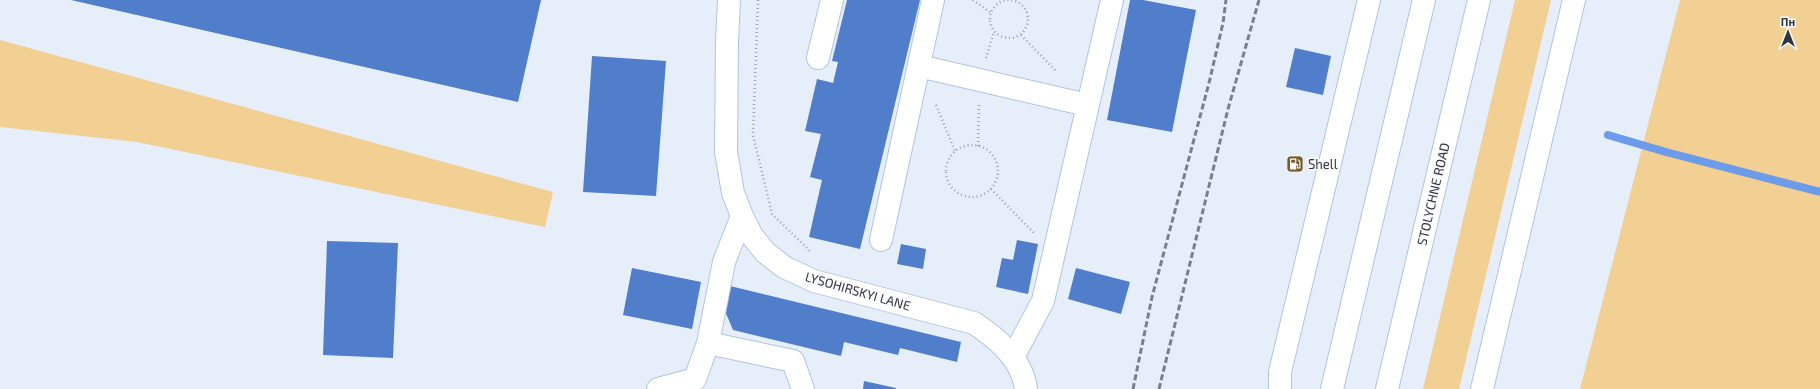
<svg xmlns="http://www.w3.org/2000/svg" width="1820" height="389" font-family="'Exo 2',sans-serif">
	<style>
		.green { fill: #f2cf92 }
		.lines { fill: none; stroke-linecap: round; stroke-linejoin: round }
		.stream { stroke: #6c9be9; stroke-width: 8 }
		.building { fill: #507eca }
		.minor-casing { stroke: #b1c3e1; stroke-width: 24 }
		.highway-casing { stroke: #b1c3e1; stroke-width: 24 }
		.path { stroke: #9ca4b0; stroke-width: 2.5; stroke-dasharray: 1 3; stroke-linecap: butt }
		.minor { stroke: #fff; stroke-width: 22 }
		.highway { stroke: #fff; stroke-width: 22 }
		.rail { stroke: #78808c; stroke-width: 3; stroke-dasharray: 6 3; stroke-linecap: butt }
		.labels { text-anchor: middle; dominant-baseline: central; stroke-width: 3.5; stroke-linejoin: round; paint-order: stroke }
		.poi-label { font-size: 13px; fill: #2e3541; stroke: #fafafa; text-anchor: start }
		.street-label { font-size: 13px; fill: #2e3541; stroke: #fafafa }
	</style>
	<rect width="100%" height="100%" fill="#e6eefa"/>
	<!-- green -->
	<path class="green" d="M1515,0H1551L1459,389H1423Z
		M1680,0H1820V389H1580Z
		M0,40L553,192L545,227L137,142L0,127Z"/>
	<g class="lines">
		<!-- stream -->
		<path class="stream" d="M1608,135L1666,152L1820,192"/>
	</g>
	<!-- building -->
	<path class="building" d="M71,0H541L518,102Z
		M847,0H920L860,249L809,237L822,180L810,177L821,134L805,131L817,79L833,83L838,62L832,61Z
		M1130,0H1143L1196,10L1172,132L1107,120Z
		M1295,48L1331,56L1323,95L1286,87Z
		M592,56L666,61L656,196L583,192Z
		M1017,240L1038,244L1028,294L996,287L1002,258L1013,260Z
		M327,241L398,243L393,358L323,355Z
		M901,244L926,249L923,269L897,264Z
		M632,268L701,282L692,329L623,315Z
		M1076,268L1130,282L1121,314L1068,299Z
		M730,286L961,342L957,362L900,348L898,355L844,342L841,356L733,330L725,311Z
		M864,381L896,388V389H863Z"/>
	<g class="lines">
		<!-- minor casing -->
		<g class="minor-casing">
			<path id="minor" d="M729,0L727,42L726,152L733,193L742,216L752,236L765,252L784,267L814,281L974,323C998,339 1022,359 1026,389
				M818,58L832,0
				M919,66L1087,105
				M881,240L933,0
				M708,343L793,361L803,389
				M1013,357L1043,301L1112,0
				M658,389L695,379L708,343L724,262L742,216
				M1280,389V372L1369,0
				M1482,389L1574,0"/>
		</g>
		<!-- highway casing -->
		<g class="highway-casing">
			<path id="highway" d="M1332,389L1424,0
				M1387,389L1479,0"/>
		</g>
		<!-- path -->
		<path class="path" d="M990 19a19 19 0 1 1 38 0a19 19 0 1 1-38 0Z
			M758,0L753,135L772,214L810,251
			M973,0L991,13
			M1021,35L1057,72
			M986,58L994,32
			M936,105L955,151
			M946 171a26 26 0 1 1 52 0a26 26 0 1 1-52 0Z
			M978,146L979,104
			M991,189L1034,233"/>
		<!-- minor -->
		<use href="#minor" class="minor"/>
		<!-- highway -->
		<use href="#highway" class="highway"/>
		<!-- rail -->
		<path class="rail" d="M1133,389L1152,297L1209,83L1223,23L1226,0
			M1159,389L1228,109L1259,0"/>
	</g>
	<!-- icons -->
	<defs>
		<g id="fuel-square" transform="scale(0.9)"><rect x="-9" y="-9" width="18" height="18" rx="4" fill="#755c2d" stroke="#fafafa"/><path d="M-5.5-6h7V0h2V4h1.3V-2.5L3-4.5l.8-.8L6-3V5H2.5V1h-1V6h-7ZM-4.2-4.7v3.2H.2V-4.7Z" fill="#fff"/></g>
	</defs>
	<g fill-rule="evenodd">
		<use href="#fuel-square" x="1295" y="164"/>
	</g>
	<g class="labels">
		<!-- poi labels -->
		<g class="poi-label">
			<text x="1308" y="164">Shell</text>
		</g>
		<!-- street labels -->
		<g class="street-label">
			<text transform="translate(1433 194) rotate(-77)">STOLYCHNE ROAD</text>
			<text transform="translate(858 291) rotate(16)">LYSOHIRSKYI LANE</text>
		</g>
	</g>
	<!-- north arrow -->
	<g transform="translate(1788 32)" stroke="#fafafa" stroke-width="3" paint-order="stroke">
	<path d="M0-3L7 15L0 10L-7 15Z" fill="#2e3541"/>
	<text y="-6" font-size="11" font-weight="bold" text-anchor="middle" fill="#2e3541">Пн</text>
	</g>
</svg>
